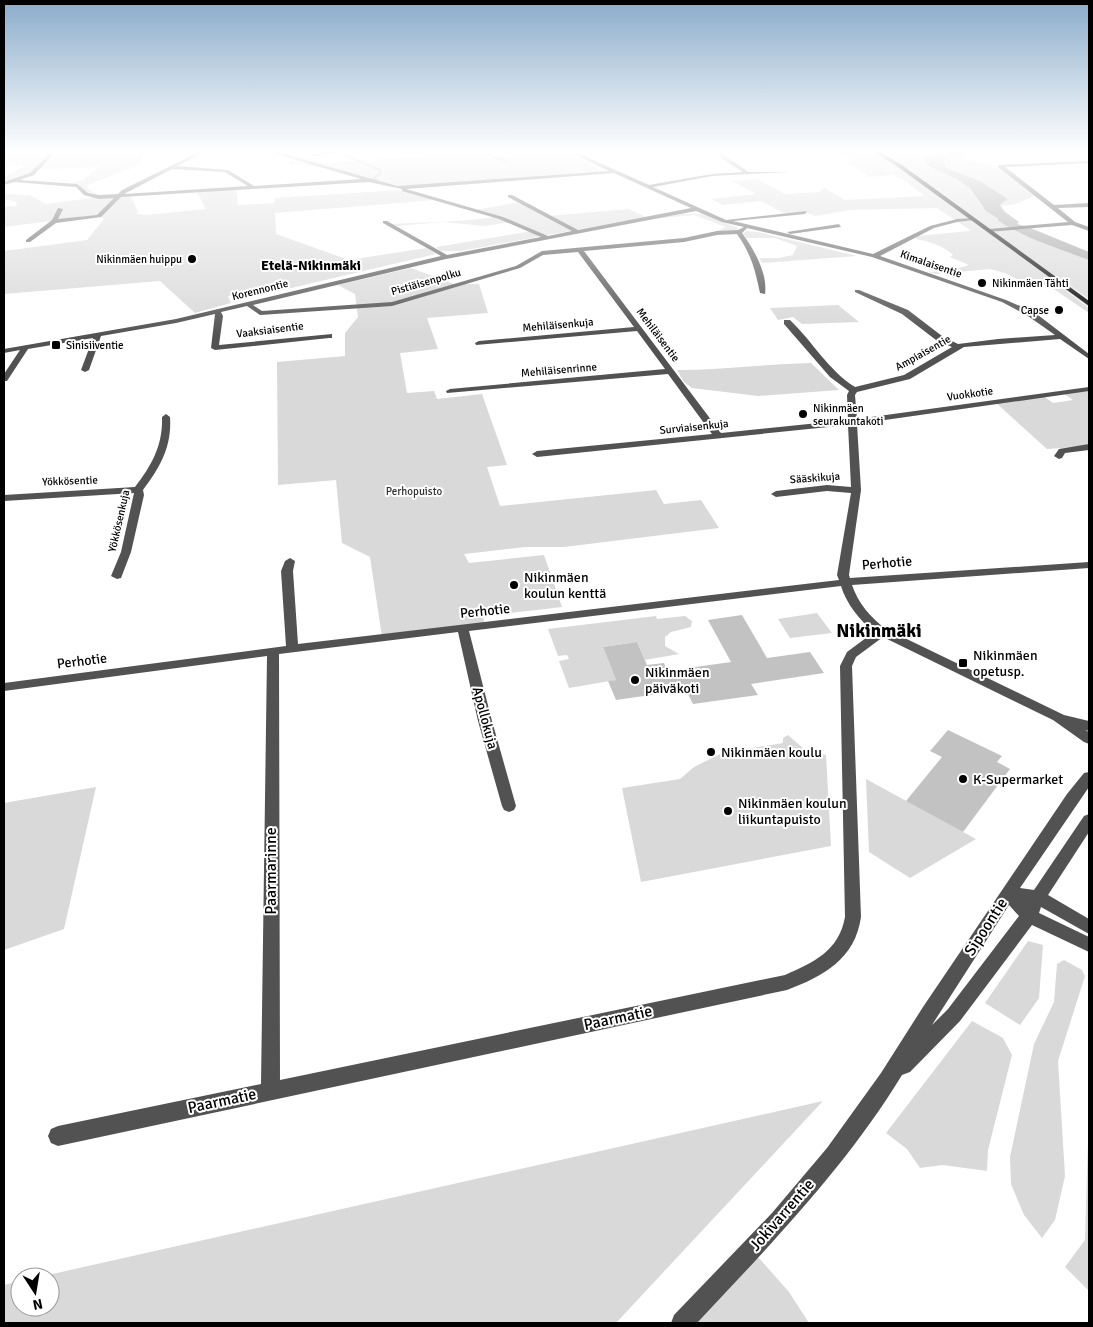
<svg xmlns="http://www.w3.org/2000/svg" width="1093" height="1327" font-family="Signika,sans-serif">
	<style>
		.green { fill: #d9d9d9 }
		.water { fill: #a0a0a0 }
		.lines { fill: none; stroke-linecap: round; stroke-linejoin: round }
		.stream { stroke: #a0a0a0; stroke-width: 2 }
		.building { fill: #c2c2c2 }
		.major-casing { stroke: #dbdbdb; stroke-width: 2 }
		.minor { fill: #525252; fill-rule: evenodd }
		.major { fill: #000; fill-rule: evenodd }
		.poi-dot { fill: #000; stroke: #fff; stroke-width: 2 }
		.labels { text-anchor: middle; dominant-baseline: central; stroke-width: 4; stroke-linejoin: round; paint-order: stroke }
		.far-poi-label { font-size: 11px; fill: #000; stroke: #fff; text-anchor: start }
		.far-street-label { font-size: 11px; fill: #000; stroke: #fff }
		.far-park-label { font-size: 11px; fill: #303030; stroke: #fff }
		.far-quarter-label { font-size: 14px; font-weight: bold; fill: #000; stroke: #fff }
		.street-label { font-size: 14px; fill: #000; stroke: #fff }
		.poi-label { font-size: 14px; fill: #000; stroke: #fff; text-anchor: start }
		.near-street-label { font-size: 16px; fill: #000; stroke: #fff }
		.district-label { font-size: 19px; font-weight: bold; fill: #000; stroke: #fff }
	</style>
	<rect width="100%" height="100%" fill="#fff"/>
	<!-- green -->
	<path class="green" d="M4,150H54L28,174L4,183V177L25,166L4,162Z
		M61,150H186L149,152L136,166L88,185L87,188L98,195H130L138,212L136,214L146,215L206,209L196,191L236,188L238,205L275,203V198L400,190L434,200L275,213L276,234L349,260L426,248L436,254L270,293L267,291L228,296L231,303L195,313L160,281L4,294V251L87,240L104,219L97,215L4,227V207L16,206L17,202L4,199V194L30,195L46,204L92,198L81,193L80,187L64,185L83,180L99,167L41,169Z
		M515,150H557L580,158L602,171L398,187L324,165L307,167L303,164H290L289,161L305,163L306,161L301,159L307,158L323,163Z
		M836,150H879L889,155L924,156L923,160L928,166L955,178L970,188L982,206L999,219L997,220C1026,237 1058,249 1089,260V299L1068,284L1058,285L1089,308V313L1048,285L1030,286L1005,273L990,269L936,274L929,272L952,270L969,265L950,257L953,255C944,246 928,241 916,239L918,236L969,231L970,230L937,208L849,210L815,216L805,212L784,213L761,201L723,205L711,199L756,194L732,181L757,179L785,194L818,192L825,188L845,200L925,196L902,179L893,175L869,177L847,162L856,159Z
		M961,150H972L973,155L963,160L995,165L1034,196L1016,204L1001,206L1000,205L1008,199L980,181L948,168L942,161L962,154Z
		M519,202L548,216L628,209L646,217L461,251H440L436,247L533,231L510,222L485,226L443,222L397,226L393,224C427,222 461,222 495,217L475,210Z
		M682,214H702L739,228L733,232H714L726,227L694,215L651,219Z
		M747,231L758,232L857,256L762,263L759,258H779L793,255L797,246L775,238H746L743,233Z
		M411,268L454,284H479L488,313L427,318L438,349L400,353L407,393L434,391L437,399L482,394L507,465L487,467L500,506L656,490L664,504L701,500L719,528L564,547H525L464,554L469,563L544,555L562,607L483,616L485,627L382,637L370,557L342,543L336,480L278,485L277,362L345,356V333L358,317L355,294L338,285Z
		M838,305L859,322L802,324L793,317L778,320L770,308Z
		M811,363L839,390L758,396L692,388L684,382L677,370C722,370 766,364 811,363Z
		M1089,389V446L1047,449L995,402L1042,395L1053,403L1073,400L1063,393Z
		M817,613L832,633L790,638L778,619Z
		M656,616L657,619L685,616L692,621L691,627L671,632L665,637V646L679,654L645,660L637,642L603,647L616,680L569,688L559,661L569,659L567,655L558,656L548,629Z
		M788,735L803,748L826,755L831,846L641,882L622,788L680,779L694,767L722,753L783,743V738Z
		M866,779L976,839L910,878L869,852Z
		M96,787L64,929L4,950V803Z
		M1028,941L1043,945L1039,998L1020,1025L985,1003Z
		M1064,960L1082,970L1085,976L1058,1061L1065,1176L1055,1220L1042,1238L1024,1215L1011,1184L1010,1157L1034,1044L1054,1002L1057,964Z
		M972,1021L1003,1038L1012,1055L988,1150L987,1171L943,1165L920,1168L907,1149L886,1133Z
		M823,1101L616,1323H4V1285L20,1281V1307H50V1277H39Z
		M1089,1107V1291L1065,1267L1085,1240Z
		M751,1249L789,1292L809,1323H682Z"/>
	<!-- water -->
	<path class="water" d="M946,150H961L962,154L942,161L947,168L980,181L1008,199L1000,205L1005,212L1019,222L1017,224L1028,227L1089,252V260C1058,249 1025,238 997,220L999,219L986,211L970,188L955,178L928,166L923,160L924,156L941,153Z"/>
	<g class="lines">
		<!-- stream -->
		<path class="stream" d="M337,152L380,170V174L372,179L377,180
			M491,154L495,158L507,161"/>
	</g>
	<!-- building -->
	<path class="building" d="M742,615L767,658L810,652L824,673L751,684L758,695L693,704L686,690L616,700L608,681L616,680L603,647L637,642L647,665L664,663L667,671L731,662L708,620Z
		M948,730L1002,756L997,762L1010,769L963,832L906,801L942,757L930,751Z"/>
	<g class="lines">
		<!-- major casing -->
		<g class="major-casing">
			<path id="major" d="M871,150H876L902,165L1089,301V306L898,167Z"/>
		</g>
		<!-- minor -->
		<path class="minor" d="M53,150H58L34,175L20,180L77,184L88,193L99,195L118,194L122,190L201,151L203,153L177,166L228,170L254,186L361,179L272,153L274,151L397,186L609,171L565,150H571L649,185L712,174L743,172L721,158L719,150H723L725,156L749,172H791L712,176L653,187L726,220L807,211L805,214L733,221L873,254L930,226L957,219L974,218V220L957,222L934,228L880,256L1006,300L1034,312L1089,354V359L1060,339L964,347L910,379L857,392L855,395L857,419L1089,387V391L857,424L861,490L849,575L850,578L1089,562V568L852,585C858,603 871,618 886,629L1064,715L1089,721V731L1085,730L1089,732V744L1084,742L1053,720L883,637L856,657L852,666L861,917C855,959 824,976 787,990L58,1146L51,1143L48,1136L51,1129L58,1126L261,1084L267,656L4,691V683L286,646L281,571L285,561L290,558L295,561L293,571L298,644L839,580L837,575L851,493L827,491L776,497L771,494L776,491L827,485L851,487L848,425L537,457L532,454L537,451L712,434L668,374L447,393L446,391L450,389L665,369L637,331L476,345L475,343L479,341L634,327L578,252L543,255L520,268L392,306L260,315L247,306L221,312L223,316L219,345L332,334V338H329L215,350L211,348L215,314L176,323L101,336L89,370L85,372L81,370L93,338L28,349L7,381H4V374L20,350L4,353V349L176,319L441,256L383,223V221H387L447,255L541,237L499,219L402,191V189L369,182L121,197L101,217L56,223L30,242H26V240L52,220L58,208L63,209L58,219L97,215L114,198L99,199L84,195L76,187L14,182L4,185V182L30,173ZM172,169L225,172L248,186L124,194ZM614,173L691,208L578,230L512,195H508V197L572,231L548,236L503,217L406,189ZM696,211L722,222L744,227L738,230L717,231L684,238L542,251L516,266L392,302L262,311L253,305L446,259ZM747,228L872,257L1002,302L1028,316L1055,335L998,339L958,344L942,336L908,310L859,290H855V292L902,314L936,340L952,347L904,375L855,387C828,370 813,342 790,320H784V324L830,377L849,391L847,395L848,420L721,433L584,251L684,242L717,235L737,234C751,254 755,269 760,293L765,294C768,274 754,249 742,233ZM841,586C846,603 860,621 874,632L847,652L840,666L845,917C839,951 814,962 785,975L280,1080L279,654L458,632L478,721L502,806L504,810L509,812L514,810L516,806L492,721L469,631Z
			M344,150H357L314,156L312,155Z
			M1089,161V163L1005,167L1054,205L1089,203V207L1058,208L1075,222L1089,227V231L1072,225L987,232L989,229L1068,222L998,167V165Z
			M839,224L841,227L790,234L787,232Z
			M166,414L170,417C172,447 160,467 143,490L144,495L131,552L121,578L117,579L111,576L121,552L134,493L4,501V495L135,487C152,465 163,445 162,417Z
			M1089,444V450L1065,453L1062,458L1059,459L1054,456L1059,449Z
			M1089,772V787L1020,888L1034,890L1084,816L1089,814V832L1048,895L1089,919V934L1041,907L1039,913L1089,937V952L1032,925L960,1021L910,1072L902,1075C846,1167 770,1245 697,1323H671L674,1315L772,1213L827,1148L881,1073L923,1007L1067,794L1084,773ZM1009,905L1019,916L948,1009L932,1025Z"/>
		<!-- major -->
		<use href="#major" class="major"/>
	</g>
	<!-- sky -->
	<linearGradient id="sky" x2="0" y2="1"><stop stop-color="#8baccb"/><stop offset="0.45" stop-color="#fff"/><stop offset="1" stop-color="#fff" stop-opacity="0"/></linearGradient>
	<rect width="1093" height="336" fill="url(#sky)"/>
	<!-- markers -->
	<g class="poi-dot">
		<circle cx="192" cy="259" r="5"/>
		<circle cx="982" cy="283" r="5"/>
		<circle cx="1059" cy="310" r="5"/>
		<rect x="51" y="340" width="10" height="10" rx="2.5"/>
		<circle cx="803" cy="414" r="5"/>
		<circle cx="514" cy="585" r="5"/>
		<rect x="958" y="658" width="10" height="10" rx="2.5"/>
		<circle cx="635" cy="680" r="5"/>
		<circle cx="711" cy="752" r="5"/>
		<circle cx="963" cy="779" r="5"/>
		<circle cx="728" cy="811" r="5"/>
	</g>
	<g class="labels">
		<!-- far-poi labels -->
		<g class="far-poi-label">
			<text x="182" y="259" text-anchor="end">Nikinmäen huippu</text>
			<text x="992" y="283">Nikinmäen Tähti</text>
			<text x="1049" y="310" text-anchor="end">Capse</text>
			<text x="66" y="345">Sinisiiventie</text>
			<text x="813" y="408">Nikinmäen<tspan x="813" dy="13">seurakuntakoti</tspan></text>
		</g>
		<!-- far-street labels -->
		<g class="far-street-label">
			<text transform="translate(931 264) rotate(19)">Kimalaisentie</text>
			<text transform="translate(426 282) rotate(-16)">Pistiäisenpolku</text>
			<text transform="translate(260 290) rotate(-14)">Korennontie</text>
			<text transform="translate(558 325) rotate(-5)">Mehiläisenkuja</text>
			<text transform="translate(270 330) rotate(-7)">Vaaksiaisentie</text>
			<text transform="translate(658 335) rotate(53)">Mehiläisentie</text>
			<text transform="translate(923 353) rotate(-29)">Ampiaisentie</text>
			<text transform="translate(559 370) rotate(-5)">Mehiläisenrinne</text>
			<text transform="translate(970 394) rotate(-8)">Vuokkotie</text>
			<text transform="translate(694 427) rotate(-6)">Surviaisenkuja</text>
			<text transform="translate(815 478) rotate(-4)">Sääskikuja</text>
			<text transform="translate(70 481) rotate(-2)">Yökkösentie</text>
			<text transform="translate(119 521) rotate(-77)">Yökkösenkuja</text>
		</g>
		<!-- far-park labels -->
		<g class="far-park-label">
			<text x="414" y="491">Perhopuisto</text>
		</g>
		<!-- far-quarter labels -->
		<g class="far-quarter-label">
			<text x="311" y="265">Etelä-Nikinmäki</text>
		</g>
		<!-- street labels -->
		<g class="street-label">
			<text transform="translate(887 563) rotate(-5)">Perhotie</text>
			<text transform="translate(485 611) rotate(-6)">Perhotie</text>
			<text transform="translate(82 661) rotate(-7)">Perhotie</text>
			<text transform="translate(485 718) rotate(75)">Apollokuja</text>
		</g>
		<!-- poi labels -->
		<g class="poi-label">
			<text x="524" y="577">Nikinmäen<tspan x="524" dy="16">koulun kenttä</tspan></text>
			<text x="973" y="655">Nikinmäen<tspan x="973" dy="16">opetusp.</tspan></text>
			<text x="645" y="672">Nikinmäen<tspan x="645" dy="16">päiväkoti</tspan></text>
			<text x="721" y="752">Nikinmäen koulu</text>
			<text x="973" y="779">K-Supermarket</text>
			<text x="738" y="803">Nikinmäen koulun<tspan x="738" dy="16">liikuntapuisto</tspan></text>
		</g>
		<!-- near-street labels -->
		<g class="near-street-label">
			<text transform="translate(271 871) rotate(-90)">Paarmarinne</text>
			<text transform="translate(986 927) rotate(-57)">Sipoontie</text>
			<text transform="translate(618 1018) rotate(-12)">Paarmatie</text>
			<text transform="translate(222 1101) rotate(-12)">Paarmatie</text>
			<text transform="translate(782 1215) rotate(-49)">Jokivarrentie</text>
		</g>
		<!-- district labels -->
		<g class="district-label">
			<text x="879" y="631">Nikinmäki</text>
		</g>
	</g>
	<!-- border -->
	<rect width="1093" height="1327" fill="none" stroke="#000000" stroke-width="10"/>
	<!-- north arrow -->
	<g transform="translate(35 1292) rotate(168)"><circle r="24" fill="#ffffff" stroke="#999999"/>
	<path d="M0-4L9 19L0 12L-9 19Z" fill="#000000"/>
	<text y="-8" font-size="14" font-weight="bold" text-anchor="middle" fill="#000000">N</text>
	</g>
</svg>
